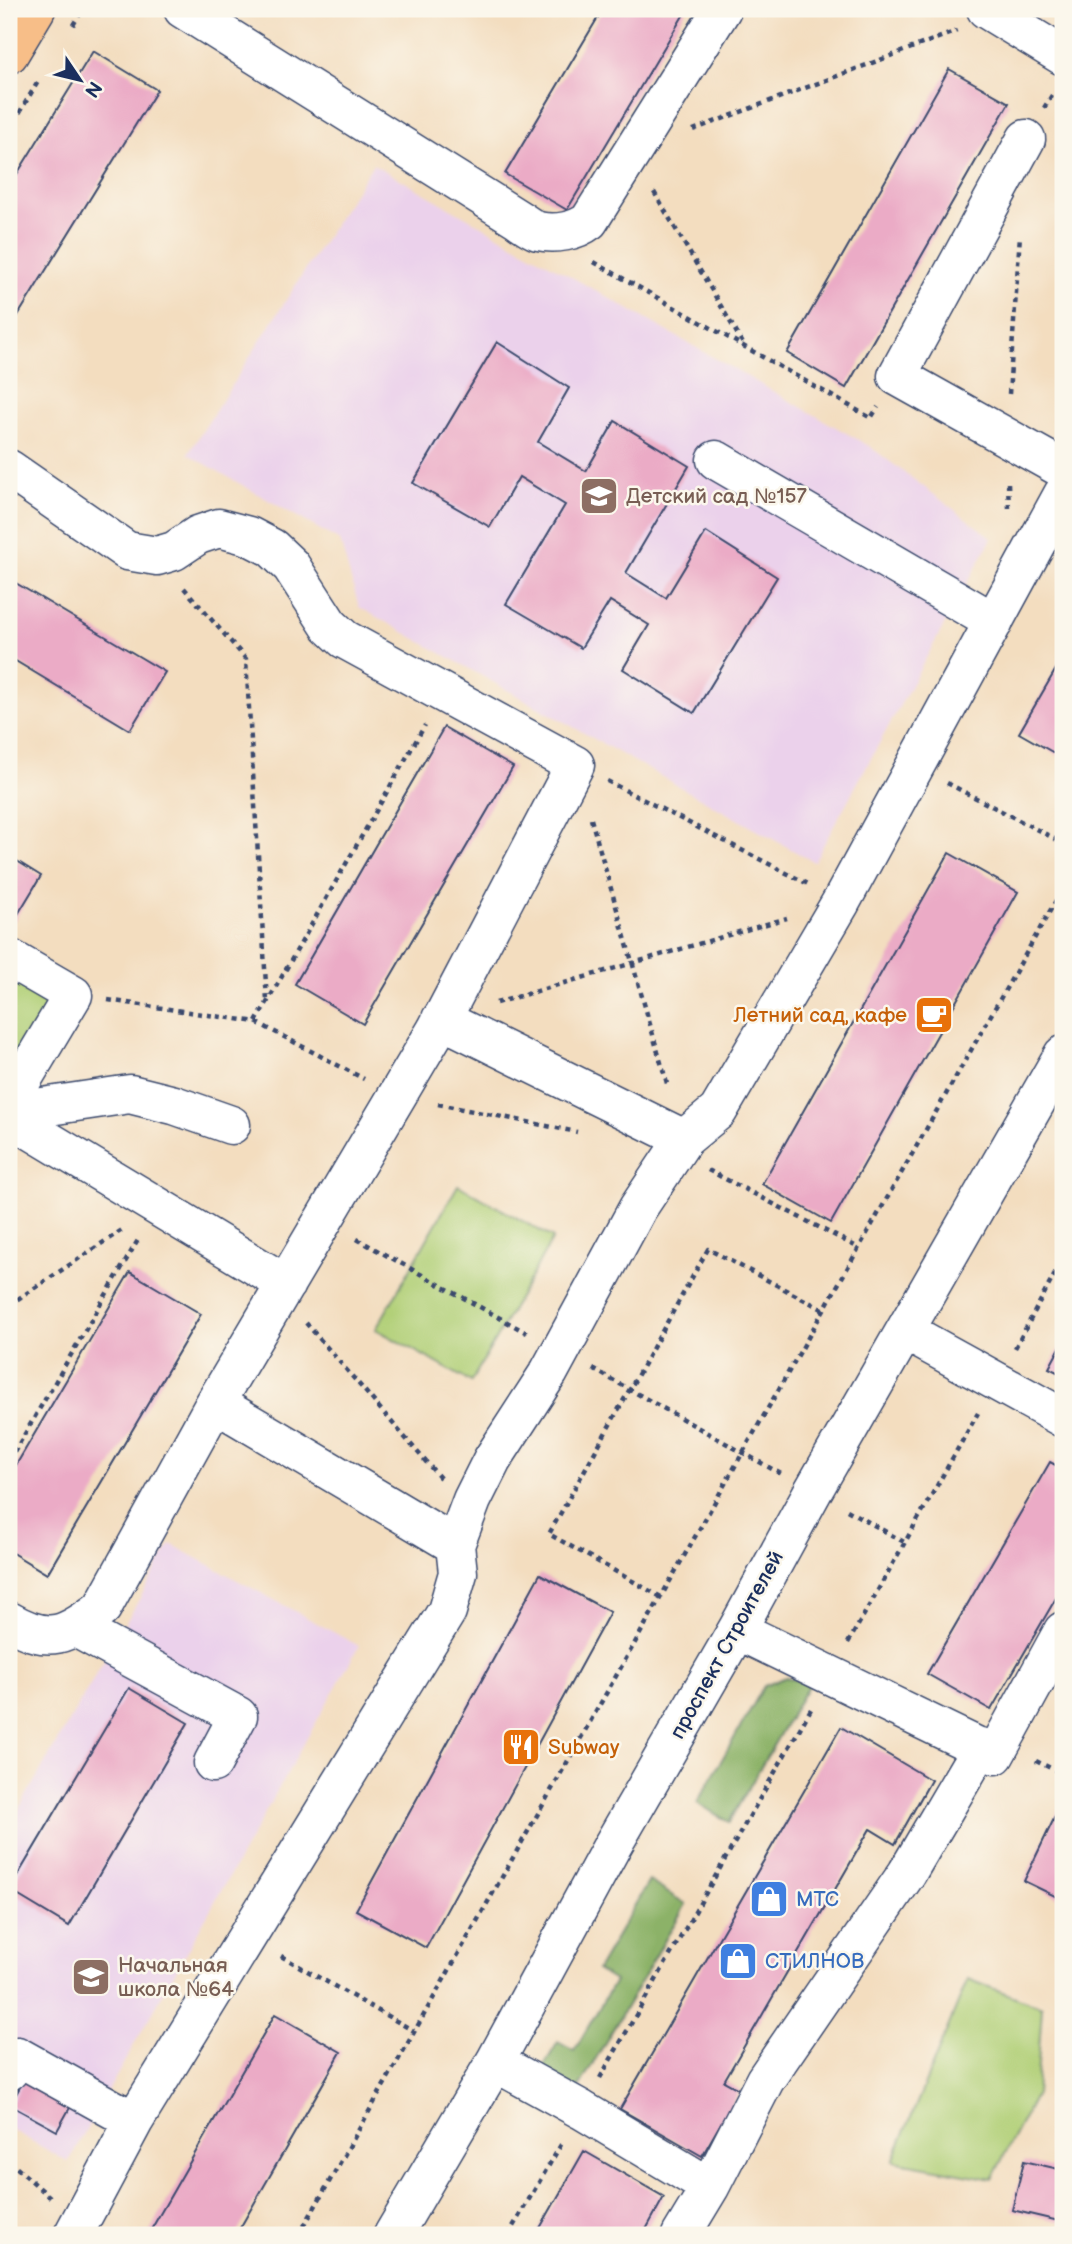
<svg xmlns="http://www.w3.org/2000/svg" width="1072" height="2244" font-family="'Balsamiq Sans',sans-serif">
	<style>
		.built { fill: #ebd1eb }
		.green { fill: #b0cf76; stroke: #667f6a; stroke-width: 2 }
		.forest { fill: #8cb267; stroke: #547062; stroke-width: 2 }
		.building { fill: #ebabc6 }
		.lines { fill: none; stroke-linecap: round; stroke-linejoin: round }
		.minor-casing { stroke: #3b496d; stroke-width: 41 }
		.major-casing { stroke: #3b496d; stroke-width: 41 }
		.path { stroke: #3b496d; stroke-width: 4.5; stroke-dasharray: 5 5; stroke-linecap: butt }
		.minor { stroke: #fff; stroke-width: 38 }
		.major { stroke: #f7be88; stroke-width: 38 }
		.labels { text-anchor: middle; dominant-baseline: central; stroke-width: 5; stroke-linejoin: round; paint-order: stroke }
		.education-label { font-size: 21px; fill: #785e54; stroke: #fbf7ec; text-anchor: start }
		.food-label { font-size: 21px; fill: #c56008; stroke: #fbf7ec; text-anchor: end }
		.street-label { font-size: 21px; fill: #1b2f5e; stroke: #fbf7ec }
		.shop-label { font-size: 21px; fill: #366cbe; stroke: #fbf7ec; text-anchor: start }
	</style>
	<rect width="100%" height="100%" fill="#fbf7ec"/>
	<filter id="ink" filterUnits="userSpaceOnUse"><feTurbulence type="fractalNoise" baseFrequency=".0143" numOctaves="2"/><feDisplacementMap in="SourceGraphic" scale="14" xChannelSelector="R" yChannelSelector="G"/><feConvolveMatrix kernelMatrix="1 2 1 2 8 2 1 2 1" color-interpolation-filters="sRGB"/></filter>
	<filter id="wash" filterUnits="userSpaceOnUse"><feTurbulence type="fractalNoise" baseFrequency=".00686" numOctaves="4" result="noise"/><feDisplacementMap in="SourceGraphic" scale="28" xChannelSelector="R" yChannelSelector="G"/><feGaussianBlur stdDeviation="1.57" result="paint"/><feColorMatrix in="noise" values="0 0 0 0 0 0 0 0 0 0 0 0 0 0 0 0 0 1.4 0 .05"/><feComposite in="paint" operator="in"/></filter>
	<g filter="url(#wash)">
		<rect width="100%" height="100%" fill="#f3ddbf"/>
		<!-- built -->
		<path class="built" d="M373,164L869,446L992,538L814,862L359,607L340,541L188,454Z
			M171,1544L359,1646L68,2162L9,2128V1826Z"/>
		<!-- green -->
		<path class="green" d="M9,975L55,1002L9,1079Z
			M458,1185L553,1238L471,1382L376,1329Z
			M968,1979L1042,2007L1036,2094L992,2179L893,2161Z"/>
		<!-- forest -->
		<path class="forest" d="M786,1677L809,1684L729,1822L697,1803L764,1686Z
			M649,1881L686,1904L567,2108L536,2079L558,2042L574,2051L615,1981L597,1970Z"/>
		<g id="blocks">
			<!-- building -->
			<path class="building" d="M603,9H687L567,210L505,174Z
				M93,51L157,90L9,330V187Z
				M949,69L1009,103L846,388L787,353Z
				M497,342L569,388L538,442L586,471L615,421L689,466L626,573L666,598L706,532L777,577L694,713L623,669L649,625L610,601L581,648L506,604L565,505L519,477L490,527L413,483Z
				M9,579L165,672L130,730L9,657Z
				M1063,657V758L1019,733Z
				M444,727L513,767L363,1024L295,984Z
				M949,853L1018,892L831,1223L762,1184Z
				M9,856L41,876L9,929Z
				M130,1272L201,1314L47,1574L9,1551V1477Z
				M1063,1342V1375L1049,1368Z
				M1050,1462L1063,1469V1586L991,1710L927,1674Z
				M540,1574L610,1612L426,1948L356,1910Z
				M129,1688L188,1723L69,1926L9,1890Z
				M841,1727L931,1780L895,1844L870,1829L724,2081L740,2090L702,2156L620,2109Z
				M1063,1800V1900L1024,1881Z
				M275,2014L341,2052L236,2235H148Z
				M25,2078L72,2104L57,2131L10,2105Z
				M584,2151L664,2197L643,2235H536Z
				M1024,2161L1063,2170V2222L1012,2210Z"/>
		</g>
	</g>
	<g filter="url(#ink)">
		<use href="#blocks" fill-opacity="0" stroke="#3b496d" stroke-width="2"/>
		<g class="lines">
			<!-- minor casing -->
			<g class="minor-casing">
				<path id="minor" d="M183,9L518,219C524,223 532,229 538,231C556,235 576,231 589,221L722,9
					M986,9L1063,56
					M1026,139L897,376L1063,469
					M716,460L994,622
					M9,469L127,551L157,556L174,551L198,535L219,528L249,536L272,548L291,566L329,625L344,639L575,765L436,1030L215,1403L102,1608C67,1635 50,1645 9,1621
					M9,958L73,995L9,1102
					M441,1019L684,1139
					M9,1112L130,1094L174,1105L231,1125
					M9,1117L286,1284
					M905,1331L1063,1418
					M215,1403L455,1545
					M76,1628L238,1716L213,1763
					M737,1630L995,1755L1063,1631
					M495,2062L582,2110L710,2187
					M9,2071L17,2056L134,2121
					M73,2235L134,2121L447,1611L458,1573L455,1545L472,1500L492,1460L549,1372L638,1208L684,1139L718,1111L841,902L1063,494
					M393,2235L495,2062L611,1848L737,1630L813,1491L1063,1055
					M681,2235L710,2187L765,2080L907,1873L981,1747"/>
			</g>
			<!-- major casing -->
			<g class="major-casing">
				<path id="major" d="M9,54L36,9"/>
			</g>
			<!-- path -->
			<path class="path" d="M73,25L83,9
				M1044,108L1054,92
				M9,130L39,80
				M693,130L957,31
				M654,192L745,347
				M594,262L871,418L878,407
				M1009,394L1020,235
				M1008,483L1009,509
				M184,588L246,659L267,1001
				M607,781L808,884
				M947,783L1063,843
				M591,819L668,1087
				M108,1000L256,1022L364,1079
				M496,1003L787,918
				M256,1022L425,725
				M438,1104L577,1132
				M708,1170L859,1248
				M357,1239L527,1333
				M9,1305L122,1230
				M306,1323L440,1478
				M1015,1348L1063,1259
				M593,1369L781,1474
				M9,1461L138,1240
				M847,1510L904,1542
				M661,1597L549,1534L708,1249L824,1310
				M848,1643L978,1413
				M1036,1761L1063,1774
				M281,1956L414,2031
				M600,2078L811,1709
				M9,2161L50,2197
				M299,2235L1063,888
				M508,2235L562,2143
				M827,2235V2232"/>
			<!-- minor -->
			<use href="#minor" class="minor"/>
			<!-- major -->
			<use href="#major" class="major"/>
		</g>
	</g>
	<!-- icons -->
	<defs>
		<g id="school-square" transform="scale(2.0125)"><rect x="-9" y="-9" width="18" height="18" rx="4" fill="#8d6e63" stroke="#fbf7ec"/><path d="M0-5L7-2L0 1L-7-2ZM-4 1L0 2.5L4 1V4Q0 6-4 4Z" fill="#fff"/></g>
		<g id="cafe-square" transform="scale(2.0125)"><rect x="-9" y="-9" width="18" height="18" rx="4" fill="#e8710a" stroke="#fbf7ec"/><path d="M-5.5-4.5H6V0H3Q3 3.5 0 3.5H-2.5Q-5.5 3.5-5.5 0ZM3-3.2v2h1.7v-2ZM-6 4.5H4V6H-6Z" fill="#fff"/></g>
		<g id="restaurant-square" transform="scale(2.0125)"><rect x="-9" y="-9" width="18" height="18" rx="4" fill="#e8710a" stroke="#fbf7ec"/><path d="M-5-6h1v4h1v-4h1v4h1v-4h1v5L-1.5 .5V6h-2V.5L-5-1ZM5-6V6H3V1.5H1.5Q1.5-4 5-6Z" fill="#fff"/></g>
		<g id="shop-square" transform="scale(2.0125)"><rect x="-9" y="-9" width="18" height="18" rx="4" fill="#3f7fe0" stroke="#fbf7ec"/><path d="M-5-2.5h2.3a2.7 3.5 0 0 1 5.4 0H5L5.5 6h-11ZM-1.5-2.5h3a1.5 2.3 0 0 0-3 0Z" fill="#fff"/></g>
	</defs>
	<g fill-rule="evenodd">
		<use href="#school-square" x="599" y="496"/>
		<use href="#cafe-square" x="934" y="1015"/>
		<use href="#restaurant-square" x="521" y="1747"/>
		<use href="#shop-square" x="769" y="1899"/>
		<use href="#shop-square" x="738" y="1961"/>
		<use href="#school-square" x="91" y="1977"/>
	</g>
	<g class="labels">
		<!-- education labels -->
		<g class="education-label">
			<text x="626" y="496">Детский сад №157</text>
			<text x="118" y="1965">Начальная<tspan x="118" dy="24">школа №64</tspan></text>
		</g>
		<!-- food labels -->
		<g class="food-label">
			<text x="907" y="1015">Летний сад, кафе</text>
			<text x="548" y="1747" text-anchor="start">Subway</text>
		</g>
		<!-- street labels -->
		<g class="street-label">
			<text transform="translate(727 1645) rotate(-61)">проспект Строителей</text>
		</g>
		<!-- shop labels -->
		<g class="shop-label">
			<text x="796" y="1899">МТС</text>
			<text x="765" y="1961">СТИЛНОВ</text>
		</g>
	</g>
	<!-- margin -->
	<rect width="1072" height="2244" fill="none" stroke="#fbf7ec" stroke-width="35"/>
	<!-- north arrow -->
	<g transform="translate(80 80) rotate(125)" stroke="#fbf7ec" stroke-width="5" paint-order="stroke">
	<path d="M0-5L12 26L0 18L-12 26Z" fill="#1b2f5e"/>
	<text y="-10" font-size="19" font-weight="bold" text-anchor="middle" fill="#1b2f5e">N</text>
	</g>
</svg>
